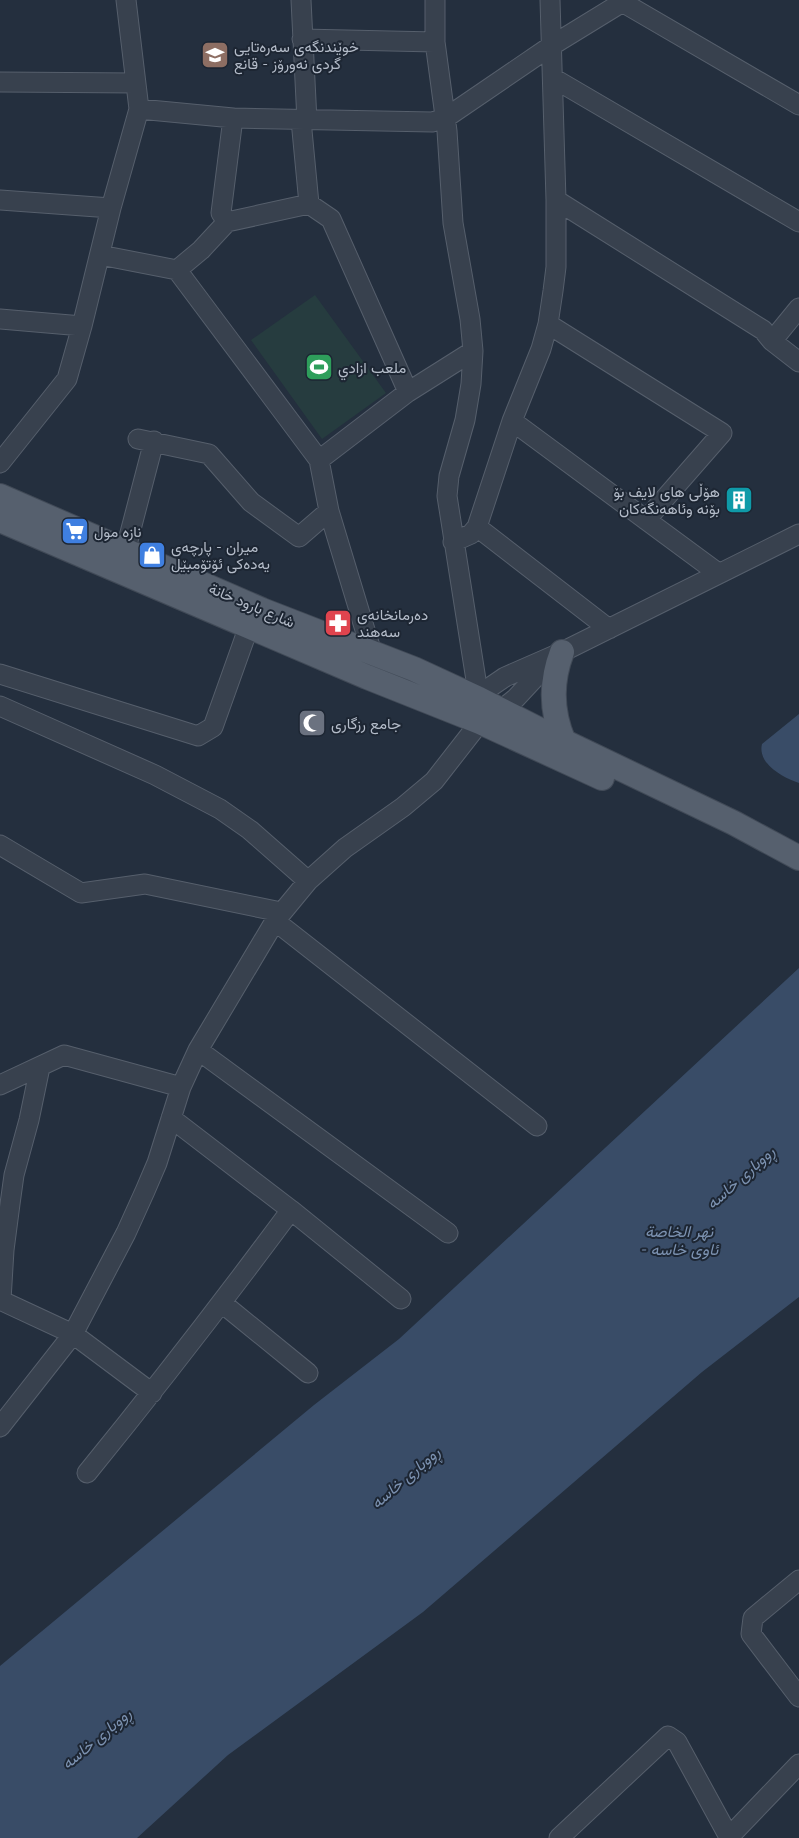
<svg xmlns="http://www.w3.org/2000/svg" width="799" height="1838" font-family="Quicksand,Vazirmatn,sans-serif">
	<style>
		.green { fill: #263c3f }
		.water { fill: #394c67 }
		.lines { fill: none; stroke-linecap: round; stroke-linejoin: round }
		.minor-casing { stroke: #565f6c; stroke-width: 21 }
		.major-casing { stroke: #414a57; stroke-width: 26 }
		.minor { stroke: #38414e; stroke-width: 19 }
		.major { stroke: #56606e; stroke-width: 24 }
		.labels { text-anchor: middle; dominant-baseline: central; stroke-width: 4; stroke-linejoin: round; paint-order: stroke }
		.poi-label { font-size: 15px; fill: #b4bcc9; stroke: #1d2633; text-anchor: start }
		.street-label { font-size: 15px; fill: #b4bcc9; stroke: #1d2633 }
		.water-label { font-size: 16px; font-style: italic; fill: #7c92b1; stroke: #1d2633 }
	</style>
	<rect width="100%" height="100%" fill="#242f3e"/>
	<!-- green -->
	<path class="green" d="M315,295L386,393L322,439L251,340Z"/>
	<!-- water -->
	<path class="water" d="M799,714V783C784,778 757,764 762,744Z
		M799,968V1297L702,1372L423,1612L228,1755L137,1838H0V1666L314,1405L399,1339Z"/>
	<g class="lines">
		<!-- minor casing -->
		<g class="minor-casing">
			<path id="minor" d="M301,0L307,121
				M435,0V42L447,131L453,223L470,319L473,351L471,384L465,420L449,476L447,496L479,699
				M622,2L799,105
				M302,39L435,42
				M553,78L799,222
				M0,82L136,83
				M139,109L233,118L432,122L444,119L551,46L626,0
				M233,118L221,213L227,222L309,204L331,219L408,392
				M301,120L309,204
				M0,200L111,208
				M556,200L763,330L772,341L799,362
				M100,255L177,270L319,460L329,511L372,653
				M177,270L201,250L227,222
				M0,319L82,326
				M548,324L722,433L646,520
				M772,341L799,308
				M512,421L718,573
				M138,439L209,454L251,502L299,537L329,511
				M319,460L408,392L473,351
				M0,463L67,379L82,326L111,208L139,109L126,0
				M477,527L609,629
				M453,542L471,534L477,527L512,421L541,349L548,324L553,291L556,267V200L550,0
				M125,552L154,441
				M0,674L198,736L213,727L249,626
				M0,706L155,775L220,809L250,830L308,881
				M478,706L479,699L483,692L505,677L562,652L799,534
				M0,845L81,893L145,884L281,912
				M275,921L537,1126
				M198,1050L448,1233
				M0,1085L64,1055L181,1087
				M171,1118L291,1210L401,1299
				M0,1300L73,1334L152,1393
				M1,1300L4,1250L10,1204L14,1175L29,1120L40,1067
				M222,1303L308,1373
				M0,1427L73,1334L126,1233L145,1191L157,1163L181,1087L198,1050L275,921L308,881L345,848L403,807L434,781L480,722L495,715L516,698L556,655
				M87,1473C157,1387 225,1299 291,1210
				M799,1580L753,1618L751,1634L799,1697
				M559,1838L668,1736L677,1742L729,1837L799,1764"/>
		</g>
		<!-- major casing -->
		<g class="major-casing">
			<path id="major" d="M0,496L262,610L414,669L479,699L540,730L734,823L799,858
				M0,520L367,677L480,722L602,778
				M562,652C550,683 551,712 564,742"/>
		</g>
		<!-- minor -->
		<use href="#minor" class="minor"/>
		<!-- major -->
		<use href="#major" class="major"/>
	</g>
	<!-- icons -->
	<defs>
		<g id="school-square" transform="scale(1.4375)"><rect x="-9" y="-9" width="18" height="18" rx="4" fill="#8d6e63" stroke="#1d2633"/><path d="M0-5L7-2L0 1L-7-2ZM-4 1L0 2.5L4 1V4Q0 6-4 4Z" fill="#fff"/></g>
		<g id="stadium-square" transform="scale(1.4375)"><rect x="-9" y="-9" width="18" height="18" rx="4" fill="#2e9e5b" stroke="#1d2633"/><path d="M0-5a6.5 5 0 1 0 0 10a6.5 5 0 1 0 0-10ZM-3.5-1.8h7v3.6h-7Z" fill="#fff"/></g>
		<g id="building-square" transform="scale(1.4375)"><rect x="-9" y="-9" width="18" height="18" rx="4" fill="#0f9aa8" stroke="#1d2633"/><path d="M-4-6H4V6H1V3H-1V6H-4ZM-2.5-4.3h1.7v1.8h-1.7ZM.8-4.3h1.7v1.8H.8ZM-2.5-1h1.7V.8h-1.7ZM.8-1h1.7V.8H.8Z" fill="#fff"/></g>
		<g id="supermarket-square" transform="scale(1.4375)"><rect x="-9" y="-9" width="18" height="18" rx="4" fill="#3f7fe0" stroke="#1d2633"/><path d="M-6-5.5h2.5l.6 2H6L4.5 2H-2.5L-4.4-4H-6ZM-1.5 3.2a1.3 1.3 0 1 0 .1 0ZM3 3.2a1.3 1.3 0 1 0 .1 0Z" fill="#fff"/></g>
		<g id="shop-square" transform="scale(1.4375)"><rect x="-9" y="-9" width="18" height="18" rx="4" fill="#3f7fe0" stroke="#1d2633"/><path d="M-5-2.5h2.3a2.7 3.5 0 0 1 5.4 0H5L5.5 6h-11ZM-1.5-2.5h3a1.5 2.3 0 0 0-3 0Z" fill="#fff"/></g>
		<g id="pharmacy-square" transform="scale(1.4375)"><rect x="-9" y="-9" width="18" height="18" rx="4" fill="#e0444e" stroke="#1d2633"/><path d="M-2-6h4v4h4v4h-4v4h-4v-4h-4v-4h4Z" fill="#fff"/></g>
		<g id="mosque-square" transform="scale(1.4375)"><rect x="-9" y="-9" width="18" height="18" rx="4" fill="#6b7280" stroke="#1d2633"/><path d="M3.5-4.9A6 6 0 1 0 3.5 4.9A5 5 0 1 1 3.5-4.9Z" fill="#fff"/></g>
	</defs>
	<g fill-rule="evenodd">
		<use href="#school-square" x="215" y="55"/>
		<use href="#stadium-square" x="319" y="367"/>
		<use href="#building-square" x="739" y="500"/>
		<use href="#supermarket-square" x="75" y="531"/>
		<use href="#shop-square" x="152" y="555"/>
		<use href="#pharmacy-square" x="338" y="623"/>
		<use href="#mosque-square" x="312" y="723"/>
	</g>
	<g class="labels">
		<!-- poi labels -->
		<g class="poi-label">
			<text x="234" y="46">خوێندنگەی سەرەتایی<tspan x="234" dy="17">گردی نەورۆز - قانع</tspan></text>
			<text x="338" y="367">ملعب ازادي</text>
			<text x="720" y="491" text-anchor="end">هۆڵی های لایف بۆ<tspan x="720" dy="17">بۆنە وئاهەنگەکان</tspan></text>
			<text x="94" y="531">نازه مول</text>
			<text x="171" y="546">میران - پارچەی<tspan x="171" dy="17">یەدەکی ئۆتۆمبێل</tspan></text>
			<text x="357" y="614">دەرمانخانەی<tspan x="357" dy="17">سەهند</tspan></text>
			<text x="331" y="723">جامع رزگاری</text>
		</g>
		<!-- street labels -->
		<g class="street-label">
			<text transform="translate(252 605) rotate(23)">شارع بارود خانة</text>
		</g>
		<!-- water labels -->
		<g class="water-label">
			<text transform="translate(740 1177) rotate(-42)">ڕووباری خاسە</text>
			<text x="679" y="1231">نهر الخاصة<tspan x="679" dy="18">- ئاوی خاسە</tspan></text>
			<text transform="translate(405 1477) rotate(-41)">ڕووباری خاسە</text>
			<text transform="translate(96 1738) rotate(-40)">ڕووباری خاسە</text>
		</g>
	</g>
</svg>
